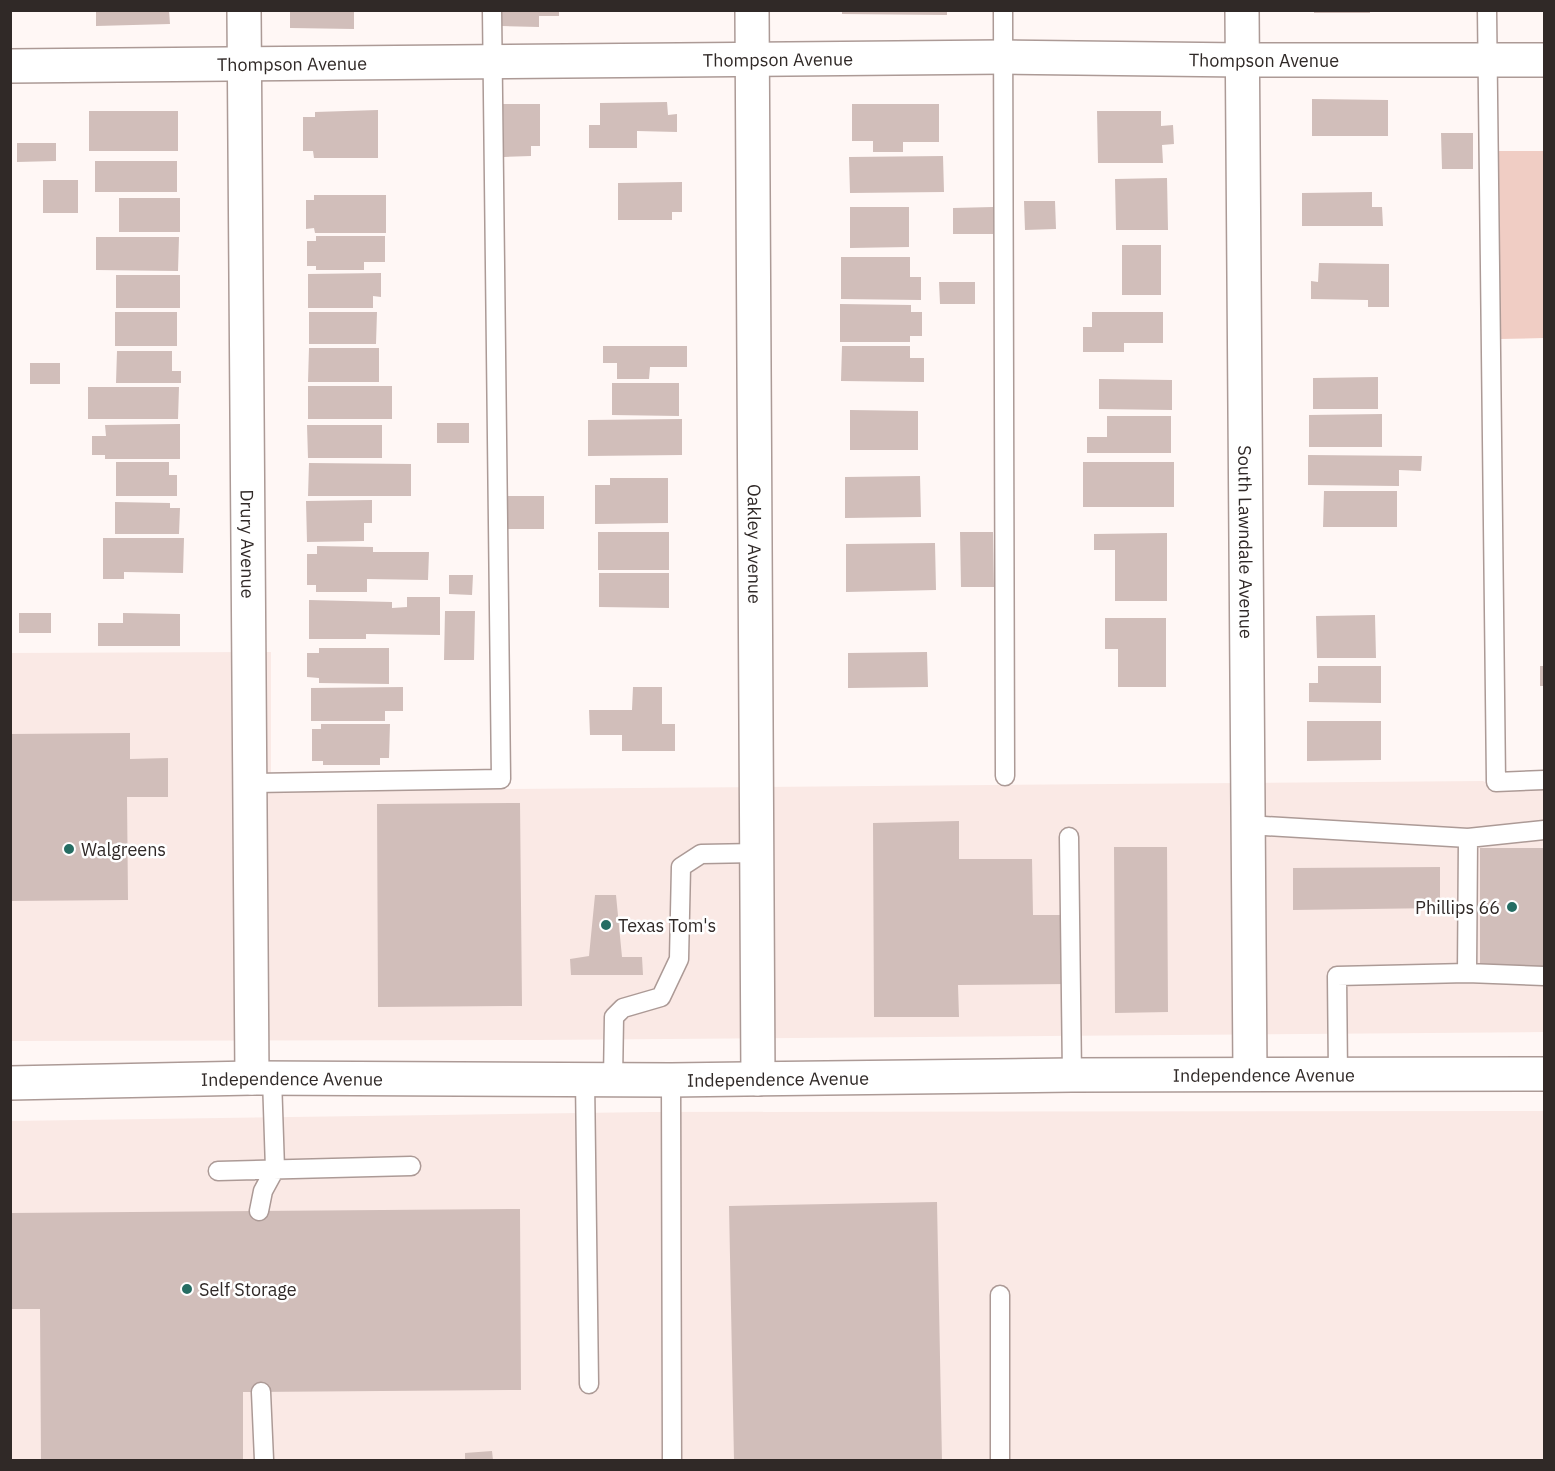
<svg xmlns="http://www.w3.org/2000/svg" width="1555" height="1471" font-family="'IBM Plex Sans',sans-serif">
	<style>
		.built { fill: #fae9e5 }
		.green { fill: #f0cdc4 }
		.building { fill: #d1beba }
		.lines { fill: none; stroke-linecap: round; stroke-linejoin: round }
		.service-casing { stroke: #ac9a96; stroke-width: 21 }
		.minor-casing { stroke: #ac9a96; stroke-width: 36 }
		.primary-casing { stroke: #ac9a96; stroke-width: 36 }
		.service { stroke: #fff; stroke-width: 18 }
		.minor { stroke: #fff; stroke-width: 33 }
		.primary { stroke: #fff; stroke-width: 33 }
		.poi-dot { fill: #256d63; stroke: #fff; stroke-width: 2 }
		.labels { text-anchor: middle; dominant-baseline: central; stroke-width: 5; stroke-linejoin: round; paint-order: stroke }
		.street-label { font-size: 18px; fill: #302927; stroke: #fff }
		.poi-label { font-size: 18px; fill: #302927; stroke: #fff; text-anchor: start }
	</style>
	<rect width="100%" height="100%" fill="#fff7f5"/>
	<!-- built -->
	<path class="built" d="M271,652V791L1483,781L1499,789L1544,788V1032L538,1040L11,1041L10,653Z
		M1544,1111V1460H11L10,1121L651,1112Z"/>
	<!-- green -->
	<path class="green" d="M1498,151H1544V338L1499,339Z"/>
	<!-- building -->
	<path class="building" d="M96,10H169L170,24L96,26Z
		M290,10H354V29L290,28Z
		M502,10H559V16H539V27L502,26Z
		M842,10H947V15L842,14Z
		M1314,10H1370V13H1314Z
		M1312,99L1388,100V136H1312Z
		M667,102L668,115L677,114V132L637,131V148H589V125H600V103Z
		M503,104H540V146H531V156L504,157Z
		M852,104H939V142H903V152H873V141H852Z
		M378,110V158H314L313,151H303V117H315V112Z
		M89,111H178V151H89Z
		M1097,111H1161V126L1173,125L1174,144L1162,145L1163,163H1098Z
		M1441,133H1473V169H1442Z
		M17,143H56V161L17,162Z
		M943,156L944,192L850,193L849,157Z
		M95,161H177V192H95Z
		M1167,178L1168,230H1116L1115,179Z
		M43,180H78V213H43Z
		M682,182V212H672V220H618V183Z
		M1372,192V207H1382L1383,226H1302V193Z
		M314,195H386V233H315L314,228L306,229V200H314Z
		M119,198H180V232H119Z
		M1024,201H1055L1056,229L1025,230Z
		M850,207H909V247L850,248Z
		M993,207V234H953V208Z
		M316,236H385V262H364V270H316V266H307V241H316Z
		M96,237H179L178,271L96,270Z
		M1122,245H1161V295H1122Z
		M841,257H910V277H921V300L841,299Z
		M1319,263L1389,264V307H1368V300L1311,299V281L1318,282Z
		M381,273V297L373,296V308H308V274Z
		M116,275H180V308H116Z
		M939,282H975V304H940Z
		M840,304L911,305V312H922V336H910V342H840Z
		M115,312H177V346H115Z
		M309,312H377L376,344H309Z
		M1092,312H1163V343H1124V352H1083V327H1092Z
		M603,346H687V367H650L649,379H617V363H603Z
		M842,346H910V358H924V382L841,381Z
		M309,348H379V382H308Z
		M117,351H172V371H181V383H116Z
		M30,363H60V384H30Z
		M1378,377V409H1313V378Z
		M1099,379L1172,380V410L1099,409Z
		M612,383H679V416L612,415Z
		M308,386H392V419H308Z
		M88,387H179L178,419H88Z
		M850,410L918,411V450H850Z
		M1382,414V447H1309V415Z
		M1107,416H1171V453H1087V437H1107Z
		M682,419V455L588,456V420Z
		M437,423H469V443H437Z
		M180,424V459H105V455H92V436H106L105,425Z
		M307,425H382V458H308Z
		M1308,455L1422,456L1421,471L1399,470V486L1308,485Z
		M116,462H169V475H177V496H116Z
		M1083,462H1174V507H1083Z
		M309,463L411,464V496H308Z
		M920,476L921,517L845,518V477Z
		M610,478H668V523L595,524V485H610Z
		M1324,491H1397V527H1323Z
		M507,496H544V529H507Z
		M372,500V523H364V541L307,542L306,501Z
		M115,502L170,503V508H180L179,534H115Z
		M598,532H669V570H598Z
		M960,532H993L994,587H961Z
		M1167,533V601H1115V550H1094V534Z
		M103,538H184L183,573L124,572V579H103Z
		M935,543L936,590L846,592V544Z
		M317,546L373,547V552H429L428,580L367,579V592H316V585H307V554H317Z
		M599,573H669V608L599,607Z
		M449,575H473L472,595L449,594Z
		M407,597H440V635L366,634V639H309V600L392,602V608L407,607Z
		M445,611H475L474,660H444Z
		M19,613H51V633H19Z
		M123,613L180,614V646H98V623H123Z
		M1375,615L1376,658H1317L1316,616Z
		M1105,618H1166V687H1118V649H1105Z
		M319,648H389V684L319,683V678L307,677V653H319Z
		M927,652L928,687L848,688V653Z
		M1318,666H1381V703L1309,702V683H1318Z
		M1540,666H1544V686H1540Z
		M403,687V711H385V721H311V688Z
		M633,687H662V724H675V751H622V735H590L589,710H632Z
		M1307,721H1381V760L1307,761Z
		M321,724H390L389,758H380V765H323V761H312V729H321Z
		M130,733V759L168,758V797H127L128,900L10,901V734Z
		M520,803L522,1006L378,1007L377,804Z
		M959,821V859H1032L1033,915H1066L1067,984L958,985L959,1017H874L873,823Z
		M1114,847H1167L1168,1012L1115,1013Z
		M1480,848H1544V967H1480Z
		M1440,867V908L1293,910V868Z
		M595,895H616L622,957H642L643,975H571L570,959L589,956Z
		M937,1202L942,1460H734L729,1206Z
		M520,1209L521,1390L243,1392V1460H41L40,1309H10V1213Z
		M492,1451L493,1460H465V1453Z"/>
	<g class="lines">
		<!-- service casing -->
		<g class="service-casing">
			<path id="service" d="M1003,10L1005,776
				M1487,10L1496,782L1544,780
				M249,783L501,779L492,10
				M1248,825L1468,838L1544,830
				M1069,837L1072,1075
				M1468,838L1467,973L1544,976
				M1338,1074L1337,976L1467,973
				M585,1079L589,1384
				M613,1080L614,1017L623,1008L661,997L679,959L681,867L701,854L757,853
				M671,1080L672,1460
				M218,1171L411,1166
				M259,1211L263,1191L275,1169L272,1078
				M1000,1295V1460
				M261,1392L264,1460"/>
		</g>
		<!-- minor casing -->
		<g class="minor-casing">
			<g id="minor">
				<path id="s1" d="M244,10L252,1078"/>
				<path id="s2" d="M752,10L758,1079"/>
				<path id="s3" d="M1242,10L1250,1074"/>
				<path id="s4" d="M10,66L1003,57L1242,60H1544"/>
			</g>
		</g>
		<!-- primary casing -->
		<g class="primary-casing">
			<g id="primary">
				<path id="s5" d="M10,1083L252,1078L671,1080L1072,1075L1544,1074"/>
			</g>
		</g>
		<!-- service -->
		<use href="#service" class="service"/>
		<!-- minor -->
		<use href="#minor" class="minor"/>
		<!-- primary -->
		<use href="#primary" class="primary"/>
	</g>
	<!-- markers -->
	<g class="poi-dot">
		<circle cx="69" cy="849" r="6"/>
		<circle cx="1512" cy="907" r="6"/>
		<circle cx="606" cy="925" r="6"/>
		<circle cx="187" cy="1289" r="6"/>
	</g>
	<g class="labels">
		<!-- street labels -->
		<g class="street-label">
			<text stroke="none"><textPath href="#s4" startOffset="768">Thompson Avenue</textPath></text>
			<text stroke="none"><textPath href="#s4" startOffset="1254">Thompson Avenue</textPath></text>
			<text stroke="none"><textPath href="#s4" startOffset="282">Thompson Avenue</textPath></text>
			<text stroke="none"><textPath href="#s3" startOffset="532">South Lawndale Avenue</textPath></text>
			<text stroke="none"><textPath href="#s1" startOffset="534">Drury Avenue</textPath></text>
			<text stroke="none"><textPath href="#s2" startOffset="534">Oakley Avenue</textPath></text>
			<text stroke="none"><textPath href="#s5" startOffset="1254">Independence Avenue</textPath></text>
			<text stroke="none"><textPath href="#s5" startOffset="282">Independence Avenue</textPath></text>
			<text stroke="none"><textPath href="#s5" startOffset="768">Independence Avenue</textPath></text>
		</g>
		<!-- poi labels -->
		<g class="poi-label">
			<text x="81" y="849">Walgreens</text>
			<text x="1500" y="907" text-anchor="end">Phillips 66</text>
			<text x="618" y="925">Texas Tom's</text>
			<text x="199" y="1289">Self Storage</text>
		</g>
	</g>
	<!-- border -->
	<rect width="1555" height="1471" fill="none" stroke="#302927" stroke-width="24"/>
</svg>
